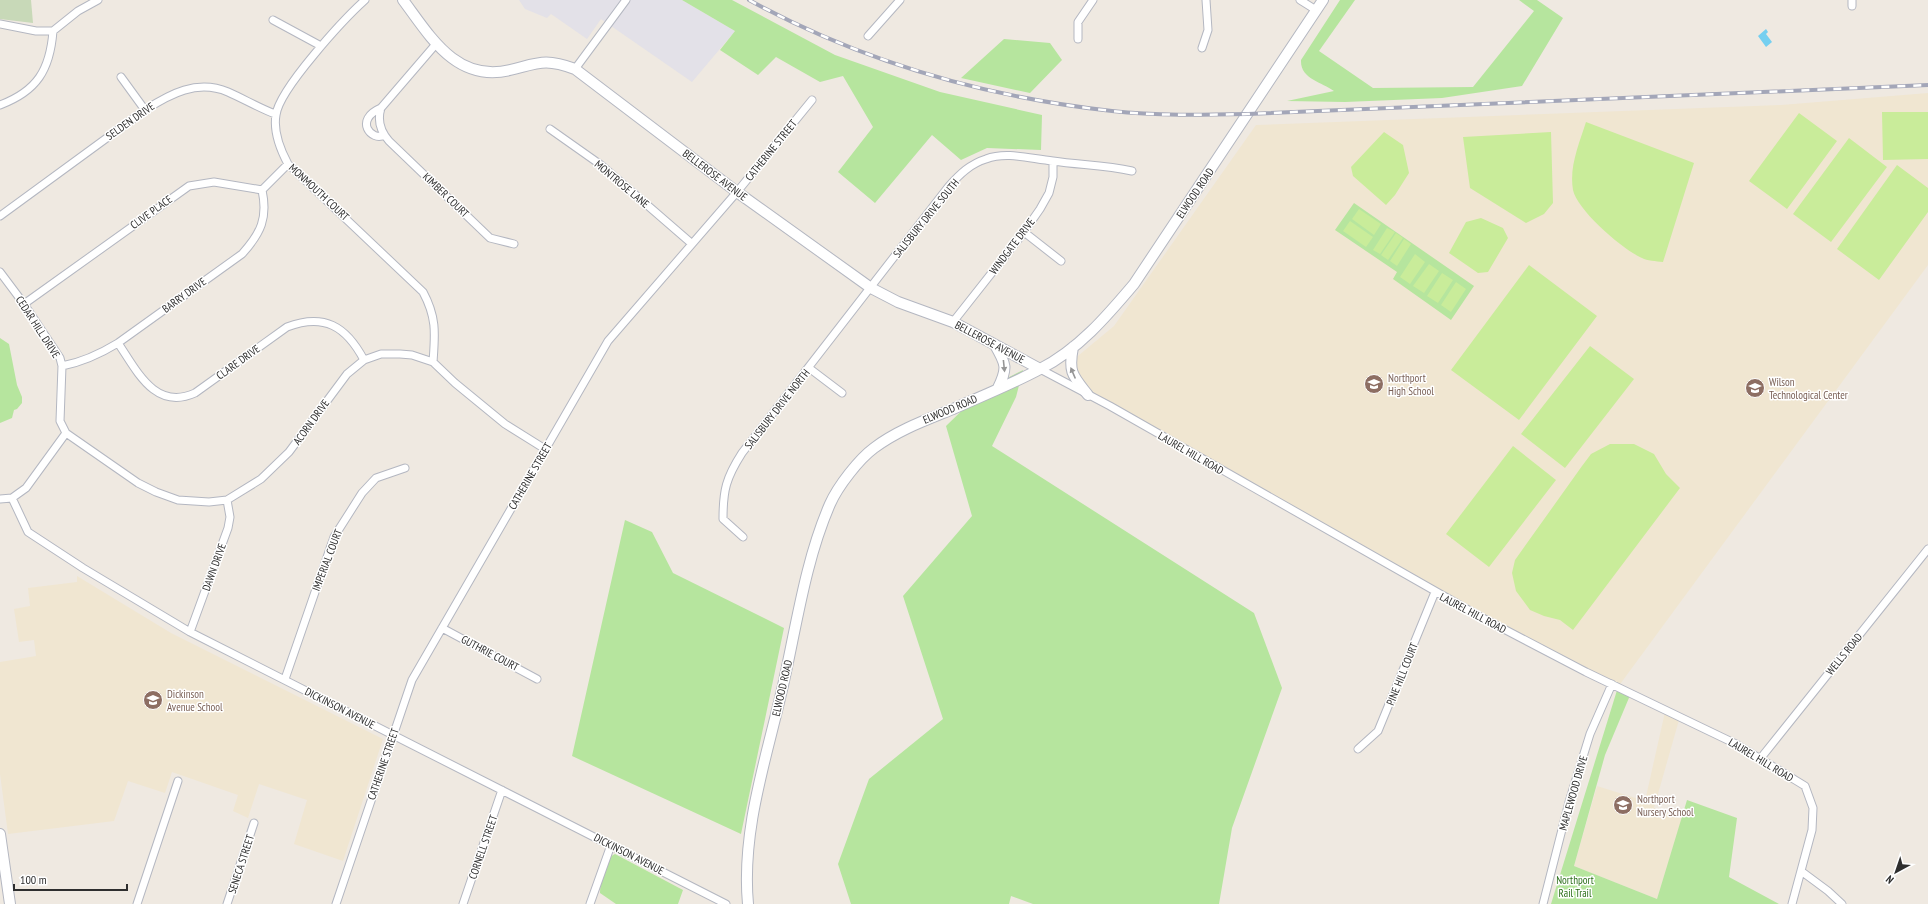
<svg xmlns="http://www.w3.org/2000/svg" width="1928" height="904" font-family="'PT Sans Narrow',sans-serif">
	<style>
		.industrial { fill: #e3e1e8 }
		.education { fill: #f0e6d1 }
		.green { fill: #b6e59e }
		.cemetery { fill: #c8d9b8 }
		.pitch { fill: #c9ec9a }
		.water { fill: #75cff0 }
		.lines { fill: none; stroke-linecap: round; stroke-linejoin: round }
		.street-casing { stroke: #b4b7c1; stroke-width: 9 }
		.secondary-casing { stroke: #b4b7c1; stroke-width: 12 }
		.street { stroke: #fff; stroke-width: 7 }
		.secondary { stroke: #fff; stroke-width: 10 }
		.rail-casing { stroke: #a3a6b8; stroke-width: 4 }
		.rail { stroke: #fff; stroke-width: 2.5; stroke-dasharray: 8; stroke-linecap: butt }
		.oneway { fill: #969696 }
		.labels { text-anchor: middle; dominant-baseline: central; stroke-width: 3; stroke-linejoin: round; paint-order: stroke }
		.street-label { font-size: 11px; fill: #2e2e2e; stroke: #fff }
		.education-label { font-size: 11px; fill: #785e54; stroke: #fff; text-anchor: start }
		.park-label { font-size: 11px; fill: #2c6e1b; stroke: #fff }
	</style>
	<rect width="100%" height="100%" fill="#efe9e1"/>
	<!-- industrial -->
	<path class="industrial" d="M519,0H682L735,31L692,82L601,19L587,39L551,14L547,18L525,9Z"/>
	<!-- education -->
	<path class="education" d="M1928,93V265L1618,687L1404,572L1090,394L1075,374L1073,360L1114,326L1256,125L1781,105Z
		M77,576L171,633L383,739L343,861L294,844L307,800L259,784L248,818L233,811L238,795L172,772L165,793L128,781L114,821L8,834L0,774V662L36,656L34,640L19,642L14,609L30,606L28,588L77,582Z
		M1665,712L1679,720L1654,808L1682,818L1657,899L1574,866L1597,786L1645,801Z"/>
	<!-- green -->
	<path class="green" d="M682,0H732L835,55L940,92L1042,115L1041,150L987,148L961,160L932,135L875,203L838,172L873,127L843,76L820,82L776,57L758,75L720,50L735,31Z
		M1340,0H1355L1319,51L1373,88L1473,87L1534,11L1519,0H1537L1563,18L1522,86L1442,98L1345,102L1287,101L1334,91C1322,82 1300,79 1301,60Z
		M1004,39L1050,43L1062,60L1030,93L961,78Z
		M1354,203L1474,286L1451,320L1393,279L1397,272L1335,230Z
		M0,338L9,344L17,385L22,397V403L17,409L14,410L12,418L0,423Z
		M1023,370L1016,397L992,446L1254,613L1282,688L1232,828L1219,904H1033L1011,896L1009,904H851L838,864L869,779L943,719L903,596L972,516L946,426L982,391Z
		M625,520L652,532L673,573L784,628L741,834L572,756Z
		M1618,687L1631,693L1605,755L1574,866L1657,899L1687,800L1737,818L1729,877L1779,904H1551Z
		M615,854L683,890L678,904H616L600,893C601,880 602,860 615,854Z"/>
	<!-- cemetery -->
	<path class="cemetery" d="M0,0H31L33,23L0,19Z"/>
	<!-- pitch -->
	<path class="pitch" d="M1882,112H1928V159L1883,160Z
		M1799,113L1837,141L1787,209L1749,181Z
		M1586,122L1694,163L1663,262C1656,261 1647,261 1642,258C1623,250 1577,210 1573,190C1569,167 1579,144 1586,122Z
		M1384,132L1403,145L1409,173L1395,195L1386,205L1353,176L1351,167Z
		M1551,132L1553,203L1544,214L1526,223L1470,188L1463,137Z
		M1849,138L1887,167L1831,242L1793,214Z
		M1897,165L1928,188V212L1879,280L1837,249Z
		M1359,209L1381,224L1374,235L1352,219Z
		M1481,218L1503,228L1508,238L1488,272L1478,273L1449,253L1466,222Z
		M1350,221L1373,237L1366,247L1343,231Z
		M1387,228L1395,232L1380,254L1373,250Z
		M1396,233L1403,238L1388,260L1381,255Z
		M1404,239L1411,244L1397,266L1390,261Z
		M1415,254L1425,262L1410,284L1400,277Z
		M1429,264L1439,271L1424,293L1413,286Z
		M1529,265L1597,316L1519,420L1451,370Z
		M1442,273L1453,280L1438,303L1427,296Z
		M1456,282L1466,289L1451,312L1441,305Z
		M1590,346L1634,379L1565,468L1521,434Z
		M1610,444H1634L1654,454L1666,474L1680,488L1573,630L1560,620L1544,616L1530,610L1516,591L1512,573L1515,560L1582,466L1591,454Z
		M1513,446L1556,480L1489,567L1446,534Z"/>
	<!-- water -->
	<path class="water" d="M1766,29L1768,32L1766,34L1772,42L1766,47L1758,36Z"/>
	<g class="lines">
		<!-- street casing -->
		<g class="street-casing">
			<path id="street" d="M365,0C345,18 279,89 276,115C273,132 280,149 288,164L423,292C437,318 435,334 433,362
				M1300,0L1316,10
				M1852,0V6
				M273,20L321,46
				M0,24L36,31H53
				M868,36L900,0
				M1078,39V22L1093,0
				M436,44L381,108C377,121 380,131 389,141L490,238L514,244
				M1202,48L1208,30L1206,0
				M575,69L626,0
				M121,77L145,110
				M0,105C37,91 50,70 53,31L78,11L98,0
				M381,108C353,120 372,142 384,135
				M550,129L601,165L691,243
				M262,190L288,164
				M0,216L145,110C170,94 197,79 228,92C244,99 259,108 275,114
				M1024,232L1061,261
				M0,272L24,304L60,358L62,366L60,421L66,433
				M24,304L189,186L214,182L262,190
				M953,322L1024,232L1040,209L1049,193L1053,177V161
				M118,343C137,371 155,411 195,393L287,327C324,313 346,326 364,360
				M62,366C83,362 100,354 118,343L242,254C261,233 268,218 262,190
				M809,368L842,393
				M1040,369L1110,406L1479,616L1586,672L1736,744L1805,786L1813,808L1812,830L1792,904
				M66,433L138,483L156,492L178,500L209,502L227,500L261,479L289,452L347,374L364,360L381,354H400L412,355L433,362L455,383L505,424L545,449
				M12,498L26,488L66,433
				M0,499L12,498L28,532L83,568L190,632L726,904
				M743,537L723,519C723,490 726,478 742,453L949,186C960,174 970,164 986,159C1007,151 1031,159 1053,161C1079,165 1105,165 1132,171
				M442,628L537,679
				M190,632L228,528L230,517L227,500
				M285,679L334,537L362,493L376,478L405,468
				M1358,749L1378,731L1435,592
				M1760,759L1928,549
				M1801,871L1828,891L1842,904
				M137,904L178,781
				M227,904L254,823
				M336,904L412,680L608,341L737,192L812,100
				M463,904L502,790
				M590,904L611,845
				M1543,904L1569,802L1590,734L1612,684"/>
		</g>
		<!-- secondary casing -->
		<g class="secondary-casing">
			<path id="secondary" d="M403,0C430,36 456,83 510,70C539,63 545,58 575,69L737,192L871,288L898,302L953,322L1040,369
				M995,345C1006,364 1008,368 998,388
				M1073,347C1068,373 1073,376 1088,395
				M0,834L10,904
				M748,904C741,828 768,754 784,681C797,622 806,559 830,504C838,486 859,459 874,448C898,430 926,420 953,409C982,396 1012,384 1040,369C1078,350 1107,316 1134,284L1323,0"/>
		</g>
		<!-- street -->
		<use href="#street" class="street"/>
		<!-- secondary -->
		<use href="#secondary" class="secondary"/>
		<!-- rail casing -->
		<g class="rail-casing">
			<path id="rail" d="M749,0C861,61 985,97 1112,111C1157,116 1202,115 1248,114L1928,85"/>
		</g>
		<!-- rail -->
		<use href="#rail" class="rail"/>
	</g>
	<!-- one-way arrows -->
	<defs><path id="oneway-solid" d="M-6-.8H1V-3.2L6.5 0L1 3.2V.8H-6Z"/></defs>
	<g class="oneway">
		<use href="#oneway-solid" transform="translate(1004 366) rotate(84)"/>
		<use href="#oneway-solid" transform="translate(1073 373) rotate(-113)"/>
	</g>
	<!-- icons -->
	<defs>
		<g id="school-disc" transform="scale(1)"><circle r="9.5" fill="#8d6e63" stroke="#fff"/><path d="M0-5L7-2L0 1L-7-2ZM-4 1L0 2.5L4 1V4Q0 6-4 4Z" fill="#fff"/></g>
	</defs>
	<g fill-rule="evenodd">
		<use href="#school-disc" x="1374" y="384"/>
		<use href="#school-disc" x="1755" y="388"/>
		<use href="#school-disc" x="153" y="700"/>
		<use href="#school-disc" x="1623" y="805"/>
	</g>
	<g class="labels">
		<!-- street labels -->
		<g class="street-label">
			<text transform="translate(130 121) rotate(-35)">SELDEN DRIVE</text>
			<text transform="translate(771 150) rotate(-51)">CATHERINE STREET</text>
			<text transform="translate(715 175) rotate(37)">BELLEROSE AVENUE</text>
			<text transform="translate(622 184) rotate(40)">MONTROSE LANE</text>
			<text transform="translate(319 192) rotate(43)">MONMOUTH COURT</text>
			<text transform="translate(1195 193) rotate(-56)">ELWOOD ROAD</text>
			<text transform="translate(446 195) rotate(44)">KIMBER COURT</text>
			<text transform="translate(151 212) rotate(-36)">CLIVE PLACE</text>
			<text transform="translate(926 218) rotate(-51)">SALISBURY DRIVE SOUTH</text>
			<text transform="translate(1012 246) rotate(-53)">WINDGATE DRIVE</text>
			<text transform="translate(184 295) rotate(-36)">BARRY DRIVE</text>
			<text transform="translate(38 327) rotate(57)">CEDAR HILL DRIVE</text>
			<text transform="translate(990 342) rotate(28)">BELLEROSE AVENUE</text>
			<text transform="translate(238 362) rotate(-36)">CLARE DRIVE</text>
			<text transform="translate(777 409) rotate(-52)">SALISBURY DRIVE NORTH</text>
			<text transform="translate(950 409) rotate(-23)">ELWOOD ROAD</text>
			<text transform="translate(311 422) rotate(-54)">ACORN DRIVE</text>
			<text transform="translate(1191 453) rotate(30)">LAUREL HILL ROAD</text>
			<text transform="translate(530 476) rotate(-60)">CATHERINE STREET</text>
			<text transform="translate(327 560) rotate(-69)">IMPERIAL COURT</text>
			<text transform="translate(214 567) rotate(-70)">DAWN DRIVE</text>
			<text transform="translate(1473 613) rotate(28)">LAUREL HILL ROAD</text>
			<text transform="translate(490 653) rotate(28)">GUTHRIE COURT</text>
			<text transform="translate(1844 654) rotate(-51)">WELLS ROAD</text>
			<text transform="translate(1402 674) rotate(-68)">PINE HILL COURT</text>
			<text transform="translate(782 688) rotate(-77)">ELWOOD ROAD</text>
			<text transform="translate(340 708) rotate(27)">DICKINSON AVENUE</text>
			<text transform="translate(1761 760) rotate(31)">LAUREL HILL ROAD</text>
			<text transform="translate(383 764) rotate(-71)">CATHERINE STREET</text>
			<text transform="translate(1573 793) rotate(-74)">MAPLEWOOD DRIVE</text>
			<text transform="translate(483 847) rotate(-71)">CORNELL STREET</text>
			<text transform="translate(629 854) rotate(27)">DICKINSON AVENUE</text>
			<text transform="translate(241 864) rotate(-72)">SENECA STREET</text>
		</g>
		<!-- education labels -->
		<g class="education-label">
			<text x="1388" y="378">Northport<tspan x="1388" dy="13">High School</tspan></text>
			<text x="1769" y="382">Wilson<tspan x="1769" dy="13">Technological Center</tspan></text>
			<text x="167" y="694">Dickinson<tspan x="167" dy="13">Avenue School</tspan></text>
			<text x="1637" y="799">Northport<tspan x="1637" dy="13">Nursery School</tspan></text>
		</g>
		<!-- park labels -->
		<g class="park-label">
			<text x="1575" y="880">Northport<tspan x="1575" dy="13">Rail Trail</tspan></text>
		</g>
	</g>
	<!-- north arrow -->
	<g transform="translate(1896 872) rotate(220)" stroke="#ffffff" stroke-width="3" paint-order="stroke">
	<path d="M0-3L7 15L0 10L-7 15Z" fill="#2e2e2e"/>
	<text y="-6" font-size="11" font-weight="bold" text-anchor="middle" fill="#2e2e2e">N</text>
	</g>
	<!-- scale -->
	<path d="M14 884v6h113v-6" fill="none" stroke="#2e2e2e" stroke-width="2"/>
	<text x="20" y="884" font-size="12" fill="#2e2e2e" stroke="#ffffff" stroke-width="3" paint-order="stroke">100 m</text>
</svg>
